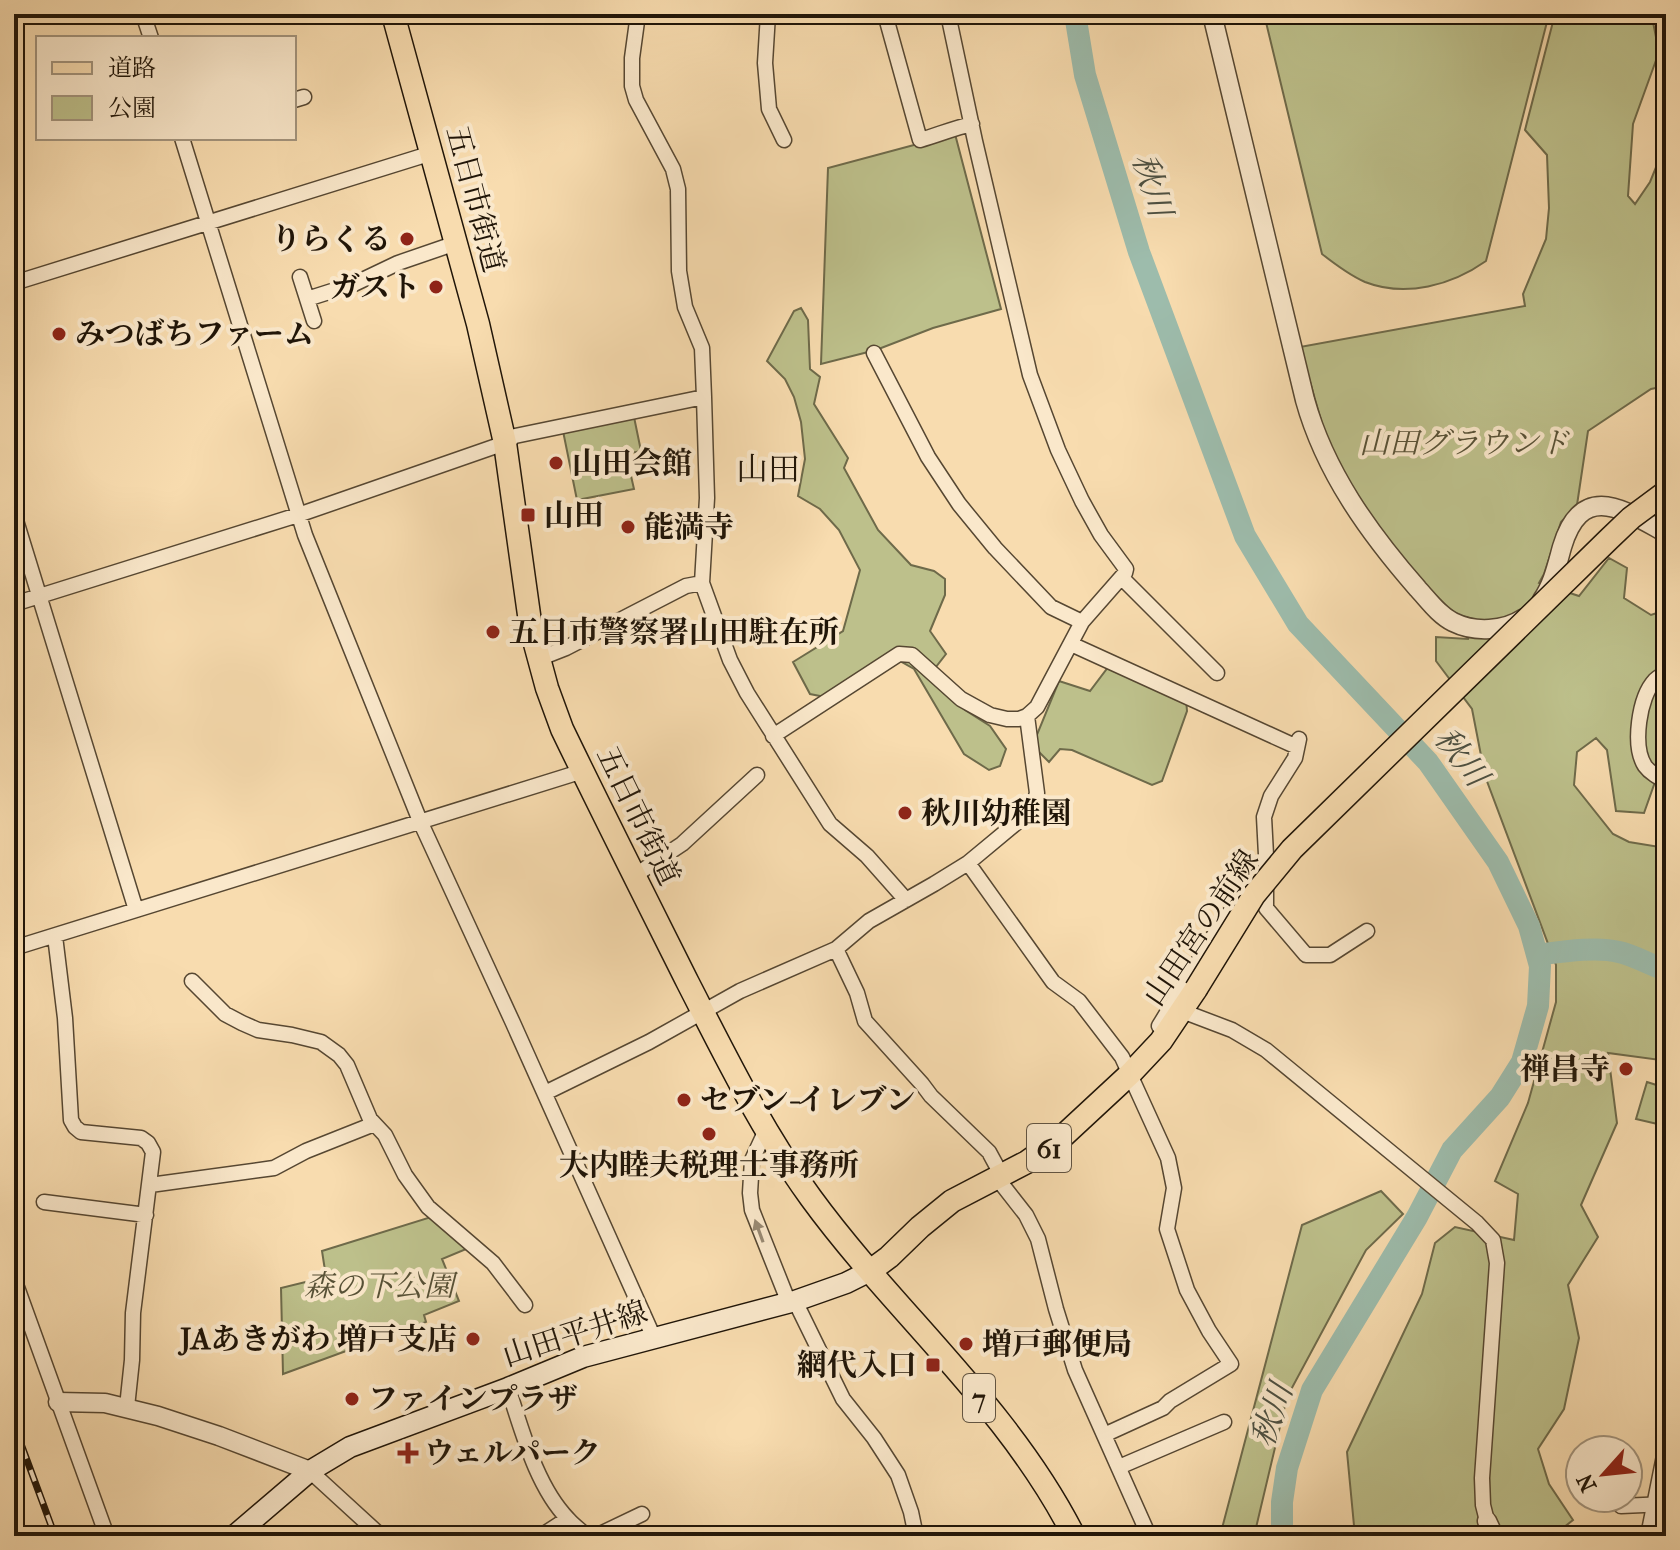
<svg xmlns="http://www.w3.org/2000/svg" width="1680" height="1550" font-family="'IM FELL French Canon','Noto Serif JP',serif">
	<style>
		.green { fill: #bdc08b; stroke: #6e6a4a; stroke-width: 2 }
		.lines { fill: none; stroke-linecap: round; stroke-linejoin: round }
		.river { stroke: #9dbcac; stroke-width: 22 }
		.minor-casing { stroke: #564732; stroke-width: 17 }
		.tertiary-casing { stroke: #564732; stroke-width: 21 }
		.secondary-casing { stroke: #201508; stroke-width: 23 }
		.primary-casing { stroke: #201508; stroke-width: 25 }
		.minor { stroke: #fae8cb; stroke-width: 14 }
		.tertiary { stroke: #fae8cb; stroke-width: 18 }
		.secondary { stroke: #fae8cb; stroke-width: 20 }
		.primary { stroke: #f8dcaf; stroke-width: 22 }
		.rail-casing { stroke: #201508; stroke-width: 7 }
		.rail { stroke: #fae8cb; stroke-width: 4; stroke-dasharray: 12; stroke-linecap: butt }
		.primary-bridge-casing { stroke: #201508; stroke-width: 25; stroke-linecap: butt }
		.primary-bridge { stroke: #f8dcaf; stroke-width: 22 }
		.oneway { fill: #988973 }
		.poi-dot { fill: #8f2418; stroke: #fae8cb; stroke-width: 3 }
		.labels { text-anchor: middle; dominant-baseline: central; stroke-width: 8; stroke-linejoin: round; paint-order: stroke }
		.shield { fill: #fae8cb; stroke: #615442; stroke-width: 2 }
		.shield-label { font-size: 28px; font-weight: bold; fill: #201508 }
		.street-label { font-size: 30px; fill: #201508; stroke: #fae8cb }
		.poi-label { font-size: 30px; font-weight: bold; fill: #201508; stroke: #fae8cb; text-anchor: start }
		.park-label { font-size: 30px; font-style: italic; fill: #575136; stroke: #fae8cb }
		.water-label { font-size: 32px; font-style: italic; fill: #4c4f41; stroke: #fae8cb }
		.neighbourhood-label { font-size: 32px; fill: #201508; stroke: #fae8cb }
	</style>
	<rect width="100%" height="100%" fill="#f8dcaf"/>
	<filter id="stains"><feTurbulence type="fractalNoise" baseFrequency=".0025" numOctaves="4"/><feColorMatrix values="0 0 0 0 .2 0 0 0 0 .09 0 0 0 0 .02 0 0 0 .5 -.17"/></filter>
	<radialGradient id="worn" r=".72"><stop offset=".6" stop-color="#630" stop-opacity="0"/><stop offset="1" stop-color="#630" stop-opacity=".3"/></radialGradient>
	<!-- green -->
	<path class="green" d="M1264,14H1549L1486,261C1452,285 1406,298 1365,282C1349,275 1336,265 1322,254Z
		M1555,14H1653L1652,17L1659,52L1633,124L1628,196L1635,204L1650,182L1666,143V386L1651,389L1588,431L1577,505L1561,522L1544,574L1539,583L1579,596L1609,558L1627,568L1624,598L1651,615L1666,610V722L1661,726V765L1644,813L1616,811L1607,750L1596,738L1577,752L1574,785L1613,834L1629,842L1666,848V1041L1660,1060L1608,1053L1617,1123L1581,1205L1598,1237L1568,1285L1579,1338L1564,1409L1538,1449L1549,1484L1573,1520L1553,1536H1355L1347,1452L1422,1294L1435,1243L1455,1227L1514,1240L1518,1194L1495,1181L1528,1103L1556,1002V965L1485,776L1472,709L1436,661V637L1468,639L1473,619L1461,616L1448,608L1400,560L1331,455L1300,347L1525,306L1523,294L1546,239L1549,208L1547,155L1525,130Z
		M955,134L1001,309L933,328L876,350L821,364L828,168Z
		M801,308L808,320L810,369L820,377L814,404L848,458L844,468L878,530L911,565L934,571L945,579V595L930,631L946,654L929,676L965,710L990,726L1006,749L1000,766L989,770L964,754L914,669L898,660L825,697L810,694L793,662L843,631L860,570L839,530L820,509L798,496L805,459L801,422L794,397L785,379L767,361L794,311Z
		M634,417L641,451L626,454L634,489L577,500L563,431Z
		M1109,666L1186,699L1187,711L1162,781L1152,785L1072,750L1060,749L1049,762L1039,752L1036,737L1059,681L1090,691Z
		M1647,1082L1666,1088V1126L1636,1119Z
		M1381,1191L1403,1214L1366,1250L1287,1397L1255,1532L1257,1536H1220L1302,1225Z
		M431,1217L471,1247L442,1259L459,1301L424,1315L426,1322L283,1374L281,1288L326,1277L322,1251Z"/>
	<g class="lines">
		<!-- river -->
		<path class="river" d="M1075,14L1085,75L1139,252L1245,536L1298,624L1428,762L1498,862L1529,926L1540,966L1538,1006L1522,1062L1500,1097L1452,1150L1417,1217L1312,1390L1287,1468L1282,1502V1536
			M1537,955C1560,952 1596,946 1619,952C1636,956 1650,965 1666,970"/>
		<!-- minor casing -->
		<g class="minor-casing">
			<path id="minor" d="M143,14L151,38
				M768,14L765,63L769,109L784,140
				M885,14L920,140C938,135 954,128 972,124
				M294,100L304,97
				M182,138L305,535L420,821L513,1023L654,1338
				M300,277L314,321
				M14,283L432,153
				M307,299L354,284L398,263L456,243
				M874,353L928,457L959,504L995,548L1051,607L1082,622
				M704,397L707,498L702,583L730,660L747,693L830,824L867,856L906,900
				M14,514L136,910
				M1122,578L1217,673
				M1666,580L1664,591L1666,597
				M14,604L298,515L505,443L515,436L704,397L702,348L685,307L679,271L678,189L673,169L636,100L632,86V58L638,14
				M1071,644L1297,747
				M538,659L566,648L686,586L702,583
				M1666,673C1664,674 1656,678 1655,680C1639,697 1632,746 1645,766C1650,773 1658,777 1666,781
				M773,736L899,654L912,655L961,699L990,715L1007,719H1019L1027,716L1037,707L1082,622L1125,573L1126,569L1101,535L1082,501L1058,450L1030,375L975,141L948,14
				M1299,739L1295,758L1271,796L1264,817L1266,855V908L1306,955H1330L1367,931
				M968,863L1053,982L1079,1001L1122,1057L1168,1158L1174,1188L1167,1229L1187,1290L1209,1331L1231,1364L1170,1401L1163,1408L1104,1435
				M634,876L682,844L757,775
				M55,936L65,1018L71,1120L75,1127L81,1132L141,1138L148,1143L153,1152L133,1313L132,1360L127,1407
				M14,948L583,771
				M836,949L857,993L865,1021L922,1084L931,1096L989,1152L1002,1176
				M192,981L225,1014L242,1023L258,1030L292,1035L321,1042L339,1055L347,1065L370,1119L385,1135L405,1175L428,1207L493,1263L525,1305
				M1182,1011L1232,1030L1266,1050L1477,1223L1493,1240L1497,1263L1482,1478L1483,1505L1487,1521
				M1159,1026L1219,927L1245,892
				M545,1093L649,1042L740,991L836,949L869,921L934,884L968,863L1027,814L1034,803L1037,793L1027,716
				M766,1130L752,1160L750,1193L752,1210L789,1303
				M997,1178L1026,1215L1038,1239L1056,1309L1075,1370L1149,1536
				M150,1185L274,1168L306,1151L374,1124
				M44,1202L146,1215
				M14,1279L107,1536
				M795,1301L843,1399L874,1438L898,1475L911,1512L916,1536
				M508,1388C522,1430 536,1486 568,1519C573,1525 580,1530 587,1536
				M1119,1467L1224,1422
				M310,1471L381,1536
				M1621,1506L1666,1504
				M541,1536L567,1519
				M596,1536L642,1514"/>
		</g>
		<!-- tertiary casing -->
		<g class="tertiary-casing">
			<path id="tertiary" d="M1212,14L1305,400C1325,472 1369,533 1418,589C1429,601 1439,615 1453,622C1475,633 1504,631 1524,618
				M1542,600C1553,584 1557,565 1562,547C1582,480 1624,510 1666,533
				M58,1402L105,1403L158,1416L219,1436L310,1471
				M1487,1521L1494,1536
				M1650,1536L1666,1456"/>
		</g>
		<!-- secondary casing -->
		<g class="secondary-casing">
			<path id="secondary" d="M234,1536L310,1471L350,1447L508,1388L583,1357L795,1301L846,1283L870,1271"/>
		</g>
		<!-- primary casing -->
		<g class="primary-casing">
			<path id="primary" d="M393,14L478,324L505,443L531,629L547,688L562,729C603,814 646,899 688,983C726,1057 762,1131 811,1198C895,1313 1009,1407 1074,1536
				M870,1271L889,1257L920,1227L952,1201L1027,1162L1061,1138L1130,1074L1161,1041L1196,989"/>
		</g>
		<!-- minor -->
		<use href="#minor" class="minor"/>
		<!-- tertiary -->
		<use href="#tertiary" class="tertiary"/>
		<!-- secondary -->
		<use href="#secondary" class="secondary"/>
		<!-- primary -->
		<use href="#primary" class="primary"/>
		<!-- rail casing -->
		<g class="rail-casing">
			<path id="rail" d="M14,1425L55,1536"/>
		</g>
		<!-- rail -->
		<use href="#rail" class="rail"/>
		<!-- primary-bridge casing -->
		<g class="primary-bridge-casing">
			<path id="primary-bridge" d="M1196,989L1254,895L1292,849L1609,539L1631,518L1666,492"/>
		</g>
		<!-- primary-bridge -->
		<use href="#primary-bridge" class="primary-bridge"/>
	</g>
	<!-- one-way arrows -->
	<defs><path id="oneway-solid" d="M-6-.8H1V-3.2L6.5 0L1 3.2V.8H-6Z" transform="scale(2)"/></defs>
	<use class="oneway" href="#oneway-solid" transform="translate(759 1231) rotate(-110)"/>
	<!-- markers -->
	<g class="poi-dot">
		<circle cx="407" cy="239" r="8"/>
		<circle cx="436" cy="287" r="8"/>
		<circle cx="59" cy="334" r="8"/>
		<circle cx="556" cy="463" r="8"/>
		<rect x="520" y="507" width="16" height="16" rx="4"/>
		<circle cx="628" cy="527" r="8"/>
		<circle cx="493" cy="632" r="8"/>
		<circle cx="905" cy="813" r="8"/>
		<circle cx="1626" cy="1069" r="8"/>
		<circle cx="684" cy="1100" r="8"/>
		<circle cx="709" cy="1134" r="8"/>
		<circle cx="473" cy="1339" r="8"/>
		<circle cx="966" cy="1344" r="8"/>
		<rect x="925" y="1357" width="16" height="16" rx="4"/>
		<circle cx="352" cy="1399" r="8"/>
		<path d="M404 1441h8v8h8v8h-8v8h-8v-8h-8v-8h8z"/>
	</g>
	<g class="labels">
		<!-- shield labels -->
		<g class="shield">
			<rect x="1027" y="1124" width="44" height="48" rx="6"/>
			<rect x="963" y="1374" width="32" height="48" rx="6"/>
		</g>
		<g class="shield-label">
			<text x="1049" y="1148">61</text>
			<text x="979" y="1398">7</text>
		</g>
		<!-- street labels -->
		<g class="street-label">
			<text transform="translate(475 199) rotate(75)">五日市街道</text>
			<text transform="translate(638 816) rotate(64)">五日市街道</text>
			<text transform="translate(1201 928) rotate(-56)">山田宮の前線</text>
			<text transform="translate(575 1334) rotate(-18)">山田平井線</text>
		</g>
		<!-- poi labels -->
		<g class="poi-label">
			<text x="391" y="239" text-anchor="end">りらくる</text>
			<text x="420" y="287" text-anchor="end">ガスト</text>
			<text x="75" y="334">みつばちファーム</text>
			<text x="572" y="463">山田会館</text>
			<text x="544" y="515">山田</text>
			<text x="644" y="527">能満寺</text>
			<text x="509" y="632">五日市警察署山田駐在所</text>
			<text x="921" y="813">秋川幼稚園</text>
			<text x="1610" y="1069" text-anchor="end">禅昌寺</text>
			<text x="700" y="1100">セブン-イレブン</text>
			<text x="709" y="1165" text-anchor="middle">大内睦夫税理士事務所</text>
			<text x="457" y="1339" text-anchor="end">JAあきがわ 増戸支店</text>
			<text x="982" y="1344">増戸郵便局</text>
			<text x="917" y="1365" text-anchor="end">網代入口</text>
			<text x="368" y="1399">ファインプラザ</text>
			<text x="424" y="1453">ウェルパーク</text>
		</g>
		<!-- park labels -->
		<g class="park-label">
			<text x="1464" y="443">山田グラウンド</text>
			<text x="379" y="1286">森の下公園</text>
		</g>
		<!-- water labels -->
		<g class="water-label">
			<text transform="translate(1152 185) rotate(73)">秋川</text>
			<text transform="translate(1461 757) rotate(52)">秋川</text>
			<text transform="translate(1272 1415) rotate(-71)">秋川</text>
		</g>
		<!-- neighbourhood labels -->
		<g class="neighbourhood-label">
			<text x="768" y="469">山田</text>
		</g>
	</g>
	<!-- margin -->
	<rect width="1680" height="1550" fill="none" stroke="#f8dcaf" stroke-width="48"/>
	<rect x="16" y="16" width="1648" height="1518" fill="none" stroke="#201508" stroke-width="4"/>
	<rect x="24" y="24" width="1632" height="1502" fill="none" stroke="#201508" stroke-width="2"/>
	<!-- legend -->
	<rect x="36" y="36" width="260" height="104" fill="#fae8cb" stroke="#a3947d" stroke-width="2"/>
	<rect x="52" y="62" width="40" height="12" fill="#f8dcaf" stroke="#a3947d" stroke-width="2"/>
	<text x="108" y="76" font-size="24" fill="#201508">道路</text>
	<rect x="52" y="96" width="40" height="24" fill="#bdc08b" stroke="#a3947d" stroke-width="2"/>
	<text x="108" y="116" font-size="24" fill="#201508">公園</text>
	<!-- north arrow -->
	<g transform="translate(1604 1474) rotate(243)"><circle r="38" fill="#fae8cb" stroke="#a3947d" stroke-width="2"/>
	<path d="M0-6L14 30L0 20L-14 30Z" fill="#8f2418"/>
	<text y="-12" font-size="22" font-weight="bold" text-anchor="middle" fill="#201508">N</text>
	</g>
	<rect width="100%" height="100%" filter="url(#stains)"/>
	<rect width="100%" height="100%" fill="url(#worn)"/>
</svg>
